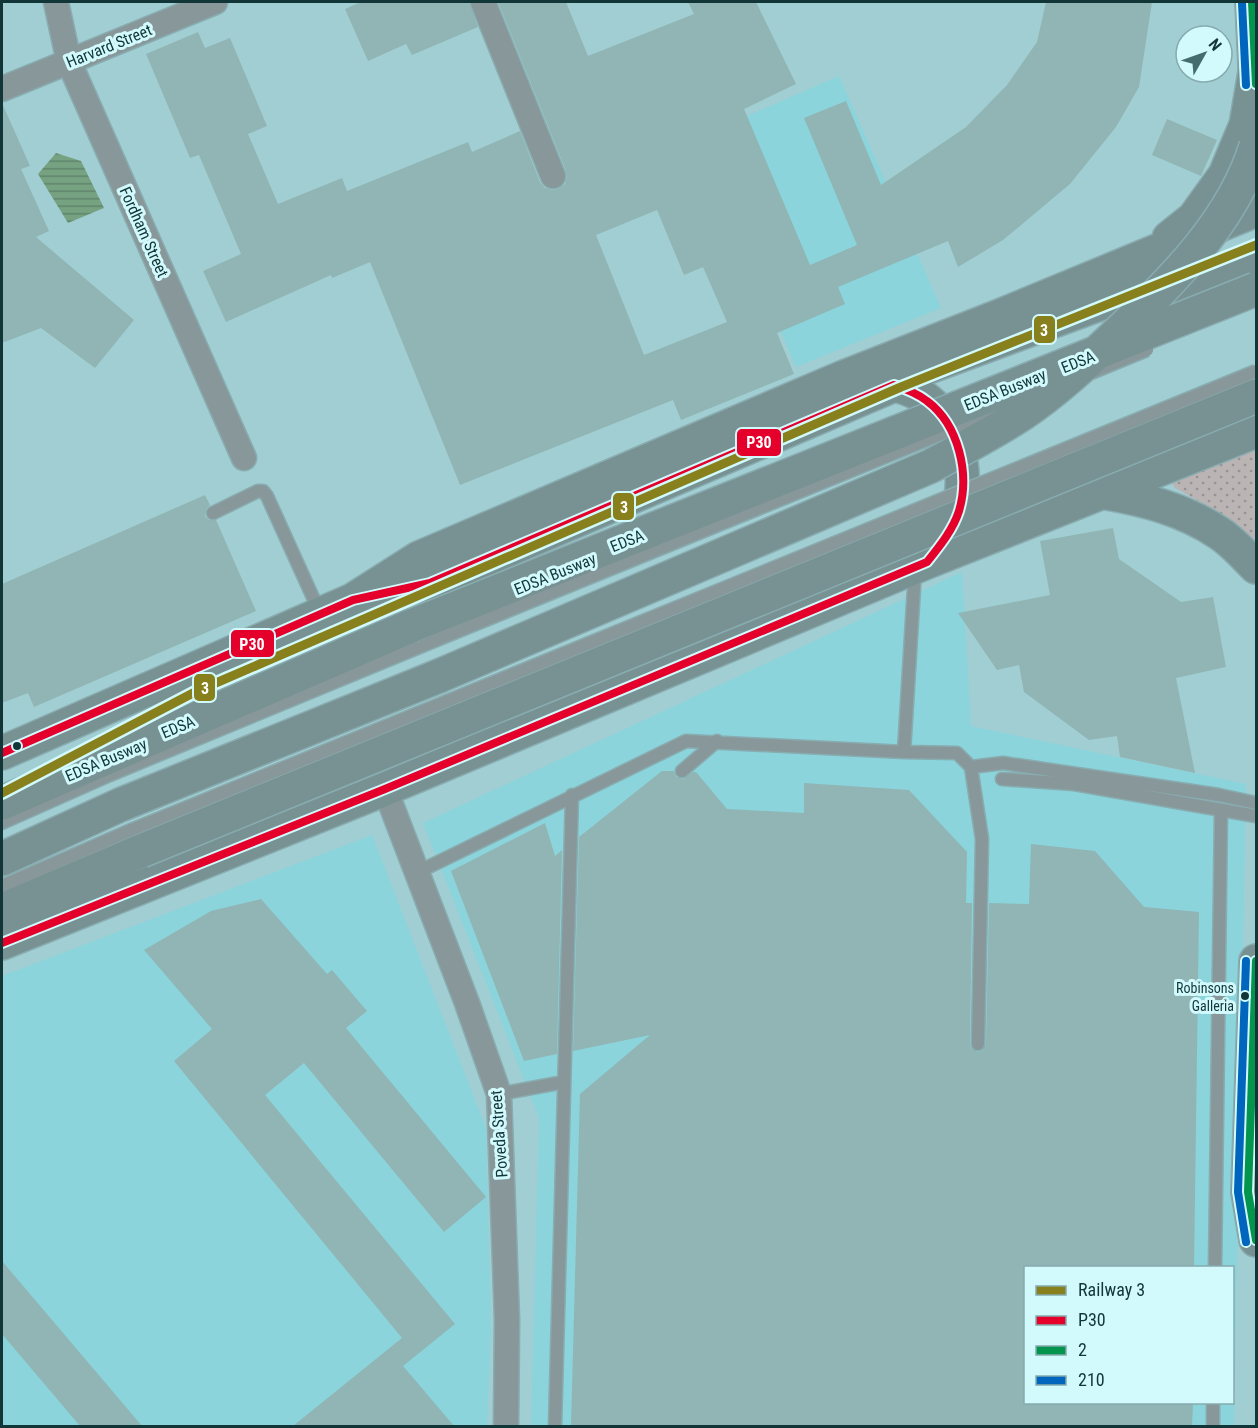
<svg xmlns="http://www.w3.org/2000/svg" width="1258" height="1428" font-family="'Roboto Condensed',sans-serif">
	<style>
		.built { fill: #8bd4db; fill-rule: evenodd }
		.grass { fill: url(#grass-dots) }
		.water { fill: url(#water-rules) }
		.building { fill: #90b5b4; fill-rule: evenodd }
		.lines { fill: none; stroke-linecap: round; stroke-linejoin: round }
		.service-casing { stroke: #88acb0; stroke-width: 15 }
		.minor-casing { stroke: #88acb0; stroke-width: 27 }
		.primary-casing { stroke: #88acb0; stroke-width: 36 }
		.trunk-casing { stroke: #88acb0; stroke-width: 36 }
		.service { stroke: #88989a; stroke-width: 12 }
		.minor { stroke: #88989a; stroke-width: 24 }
		.primary { stroke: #779092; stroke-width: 33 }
		.trunk { stroke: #789294; stroke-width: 33 }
		.service-bridge-casing { stroke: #88acb0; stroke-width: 15; stroke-linecap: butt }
		.trunk-bridge-casing { stroke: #88acb0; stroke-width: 36; stroke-linecap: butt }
		.service-bridge { stroke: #88989a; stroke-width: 12 }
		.trunk-bridge { stroke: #789294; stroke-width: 33 }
		.bus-1-casing { stroke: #d2fafd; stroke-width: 12 }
		.bus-2-casing { stroke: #d2fafd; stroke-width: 12 }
		.bus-3-casing { stroke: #d2fafd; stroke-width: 12 }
		.bus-1 { stroke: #e4002b; stroke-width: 8 }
		.bus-2 { stroke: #03954d; stroke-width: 8 }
		.bus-3 { stroke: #0065bd; stroke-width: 8 }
		.rail-1-casing { stroke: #d2fafd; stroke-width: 14 }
		.rail-1 { stroke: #88801c; stroke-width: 9 }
		.bus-dot { fill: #123538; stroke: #d2fafd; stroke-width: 2 }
		.labels { text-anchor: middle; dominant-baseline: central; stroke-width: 6; stroke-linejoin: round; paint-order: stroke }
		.bus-label { font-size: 14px; fill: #123538; stroke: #d2fafd; text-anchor: end }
		.street-label { font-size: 16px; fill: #123538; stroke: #d2fafd }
		.line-badge { stroke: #d2fafd; stroke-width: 2 }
		.badge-label { font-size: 16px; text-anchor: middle; font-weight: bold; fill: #fff }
	</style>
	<defs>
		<pattern id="grass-dots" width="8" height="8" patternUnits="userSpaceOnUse" patternTransform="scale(1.5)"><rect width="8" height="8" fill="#bab4b5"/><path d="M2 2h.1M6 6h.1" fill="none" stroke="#969394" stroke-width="1.8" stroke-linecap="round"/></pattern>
		<pattern id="water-rules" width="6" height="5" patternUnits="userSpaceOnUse" patternTransform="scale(1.5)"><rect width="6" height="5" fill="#76a282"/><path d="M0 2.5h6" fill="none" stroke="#5f856b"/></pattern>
	</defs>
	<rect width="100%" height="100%" fill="#a1ced3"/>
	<!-- built -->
	<path class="built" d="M839,76L941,308L796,367L699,137Z
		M962,572L971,726L1246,784L1234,1426H531L539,1118L423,823ZM1026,1268H1232V1402H1026Z
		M372,835L486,1128L491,1328L487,1426H2V976Z"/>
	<!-- grass -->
	<path class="grass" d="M1256,449V545L1223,515L1175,488L1172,483L1173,480Z"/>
	<!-- water -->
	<path class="water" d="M56,153L81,161L104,208L68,223L38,174Z"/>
	<!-- building -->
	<path class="building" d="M361,2H469L478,27L412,55L406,44L368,61L345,9Z
		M498,2H566L588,56L694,14L688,2H756L796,84L744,109L810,265L857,245L804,118L846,101L881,185L966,127L1007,85L1037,42L1046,2H1152L1139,87L1116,127L1070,184L1003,240L958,267L948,241L838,287L845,304L777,333L794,374L681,420L673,400L460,485L370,262L332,278L331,275L226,322L203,271L241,254L199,155L190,158L146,54L198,32L205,48L230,38L267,126L248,134L278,204L342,178L347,191L468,142L472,152L520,131L540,182L545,188L552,190L558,189L565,184L567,177L566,171ZM657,210L684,275L703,267L727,322L644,355L596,235Z
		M2,103L30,166L21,169L49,231L36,237L134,320L95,368L41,328L2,343Z
		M1167,119L1217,140L1201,176L1152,155Z
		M205,495L210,505L206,509L205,516L209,520H216L256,611L34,707L28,693L2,703V584Z
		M1113,528L1119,559L1181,602L1213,597L1226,667L1176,678L1195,773L1120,757L1117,736L1089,740L1024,692L1019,665L997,670L958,613L1050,595L1040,541Z
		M662,771H674L676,777L683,779L693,772H696L727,809L804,813V783L909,790L967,852L966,903H972L970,1044L971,1048L977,1052L982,1051L986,1044L989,903L1029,904L1031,844L1095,851L1144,907L1199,912L1194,1268H1026V1402H1193L1192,1426H571L580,1094L650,1035L573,1051L579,837Z
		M545,823L555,856L562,850L557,1054L524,1061L451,871Z
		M261,899L327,974L332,970L367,1011L346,1028L486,1197L444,1232L304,1063L265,1095L455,1324L403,1366L454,1426H293L402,1338L174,1061L212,1029L144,950L211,911Z
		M2,1261L142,1426H80L2,1334Z"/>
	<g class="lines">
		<!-- service casing -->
		<g class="service-casing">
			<path id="service" d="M213,513L258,491H263L267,496L320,613
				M904,752L915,571
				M971,767L1003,763L1219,795L1256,803
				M682,771L717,741
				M1002,779L1074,784L1256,816
				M2,823L110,775L422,646
				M416,873L686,741L904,752L957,753L971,767L982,839L978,1044
				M2,886L131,830
				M499,1094L564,1082
				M1215,1268L1221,811
				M555,1426L572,795
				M1213,1426V1402"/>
		</g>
		<!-- minor casing -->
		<g class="minor-casing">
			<path id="minor" d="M56,2L69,62L244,458
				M483,2L553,176
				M2,89L215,2
				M385,789L467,1003L499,1094L507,1320L506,1426"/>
		</g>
		<!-- primary casing -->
		<g class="primary-casing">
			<path id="primary" d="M1252,2L1256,84
				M1256,961L1248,1192L1256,1240"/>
		</g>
		<!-- trunk casing -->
		<g class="trunk-casing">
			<path id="trunk" d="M1169,238L1194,218L1225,175L1246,125L1255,72
				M1161,295L1256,261
				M894,385C956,396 977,477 952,527
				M1101,492C1143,499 1183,509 1219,533C1233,542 1245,556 1256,567
				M375,595L430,583L894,385L904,376L1181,274
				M2,753L353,600L419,558L844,377L1002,315L1256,210
				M2,803L411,626
				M2,859L120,805L439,676
				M2,910L141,851
				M2,943L385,789L927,562L1256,431"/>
		</g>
		<!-- service -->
		<use href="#service" class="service"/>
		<!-- minor -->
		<use href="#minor" class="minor"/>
		<!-- primary -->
		<use href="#primary" class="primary"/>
		<!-- trunk -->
		<use href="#trunk" class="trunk"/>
		<!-- service-bridge casing -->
		<g class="service-bridge-casing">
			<path id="service-bridge" d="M1091,373L1147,350
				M422,646L1005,408
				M131,830L1256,371"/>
		</g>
		<!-- trunk-bridge casing -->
		<g class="trunk-bridge-casing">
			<path id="trunk-bridge" d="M411,626L1256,289
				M439,676L931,466C962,449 993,433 1022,414C1058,390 1089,360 1120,331C1174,279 1234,219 1256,146
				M141,851L1256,396"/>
		</g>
		<!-- service-bridge -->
		<use href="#service-bridge" class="service-bridge"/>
		<!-- trunk-bridge -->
		<use href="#trunk-bridge" class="trunk-bridge"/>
		<!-- bus-1 casing -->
		<g class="bus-1-casing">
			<path id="bus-1" d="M2,753L353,600L430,583L894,385C906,389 917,393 927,401C959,425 970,474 959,511C953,530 939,547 927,562L385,789L2,943"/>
		</g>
		<!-- bus-2 casing -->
		<g class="bus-2-casing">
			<path id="bus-2" d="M1252,2L1256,84
				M1256,961L1248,1192L1256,1240"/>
		</g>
		<!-- bus-3 casing -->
		<g class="bus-3-casing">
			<path id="bus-3" d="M1242,3L1246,85
				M1246,961L1238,1192L1246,1242"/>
		</g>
		<!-- bus-1 -->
		<use href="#bus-1" class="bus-1"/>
		<!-- bus-2 -->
		<use href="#bus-2" class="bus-2"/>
		<!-- bus-3 -->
		<use href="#bus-3" class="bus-3"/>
		<!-- rail-1 casing -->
		<g class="rail-1-casing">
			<path id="rail-1" d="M2,793L195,692L901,387L1256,245"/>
		</g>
		<!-- rail-1 -->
		<use href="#rail-1" class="rail-1"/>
	</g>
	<!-- markers -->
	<g class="bus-dot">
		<circle cx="17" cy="746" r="5"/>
		<circle cx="1245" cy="996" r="5"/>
	</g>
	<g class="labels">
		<!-- bus labels -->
		<g class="bus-label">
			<text x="1234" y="988">Robinsons<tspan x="1234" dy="18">Galleria</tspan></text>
		</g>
		<!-- street labels -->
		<g class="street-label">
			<text transform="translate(109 46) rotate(-22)">Harvard Street</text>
			<text transform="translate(144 232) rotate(66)">Fordham Street</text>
			<text transform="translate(1078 362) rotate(-22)">EDSA</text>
			<text transform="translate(1005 390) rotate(-22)">EDSA Busway</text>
			<text transform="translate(627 541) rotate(-22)">EDSA</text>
			<text transform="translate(555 574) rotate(-22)">EDSA Busway</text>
			<text transform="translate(178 727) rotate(-23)">EDSA</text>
			<text transform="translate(106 760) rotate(-23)">EDSA Busway</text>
			<text transform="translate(499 1134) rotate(-94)">Poveda Street</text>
		</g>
	</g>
	<g class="line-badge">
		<rect x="1033" y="315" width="23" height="29" rx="6" fill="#88801c"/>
		<rect x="736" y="428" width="46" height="29" rx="6" fill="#e4002b"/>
		<rect x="612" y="492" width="23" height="29" rx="6" fill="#88801c"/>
		<rect x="230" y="629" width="45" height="29" rx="6" fill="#e4002b"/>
		<rect x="193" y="673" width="23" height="29" rx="6" fill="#88801c"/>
	</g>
	<g class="badge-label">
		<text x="1044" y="336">3</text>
		<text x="759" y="448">P30</text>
		<text x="624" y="513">3</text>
		<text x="252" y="650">P30</text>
		<text x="205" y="694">3</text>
	</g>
	<!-- border -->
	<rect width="1258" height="1428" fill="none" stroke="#123538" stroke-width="6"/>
	<!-- legend -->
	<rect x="1024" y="1266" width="210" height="138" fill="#d2fafd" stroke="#85abae" stroke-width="1.5"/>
	<rect x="1036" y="1286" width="30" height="9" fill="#88801c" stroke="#85abae" stroke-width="1.5"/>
	<text x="1078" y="1296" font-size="18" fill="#123538">Railway 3</text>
	<rect x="1036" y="1316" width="30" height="9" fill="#e4002b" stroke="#85abae" stroke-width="1.5"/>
	<text x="1078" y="1326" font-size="18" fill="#123538">P30</text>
	<rect x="1036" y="1346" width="30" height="9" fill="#03954d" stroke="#85abae" stroke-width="1.5"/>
	<text x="1078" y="1356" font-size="18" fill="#123538">2</text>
	<rect x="1036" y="1376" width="30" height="9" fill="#0065bd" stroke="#85abae" stroke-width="1.5"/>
	<text x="1078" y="1386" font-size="18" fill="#123538">210</text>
	<!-- north arrow -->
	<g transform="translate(1204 54) rotate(50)"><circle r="28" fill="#d2fafd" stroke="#85abae" stroke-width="1.5"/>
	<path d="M0-4.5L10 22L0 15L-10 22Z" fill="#446b6e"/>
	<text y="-9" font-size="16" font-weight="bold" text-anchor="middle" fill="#123538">N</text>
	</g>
</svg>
